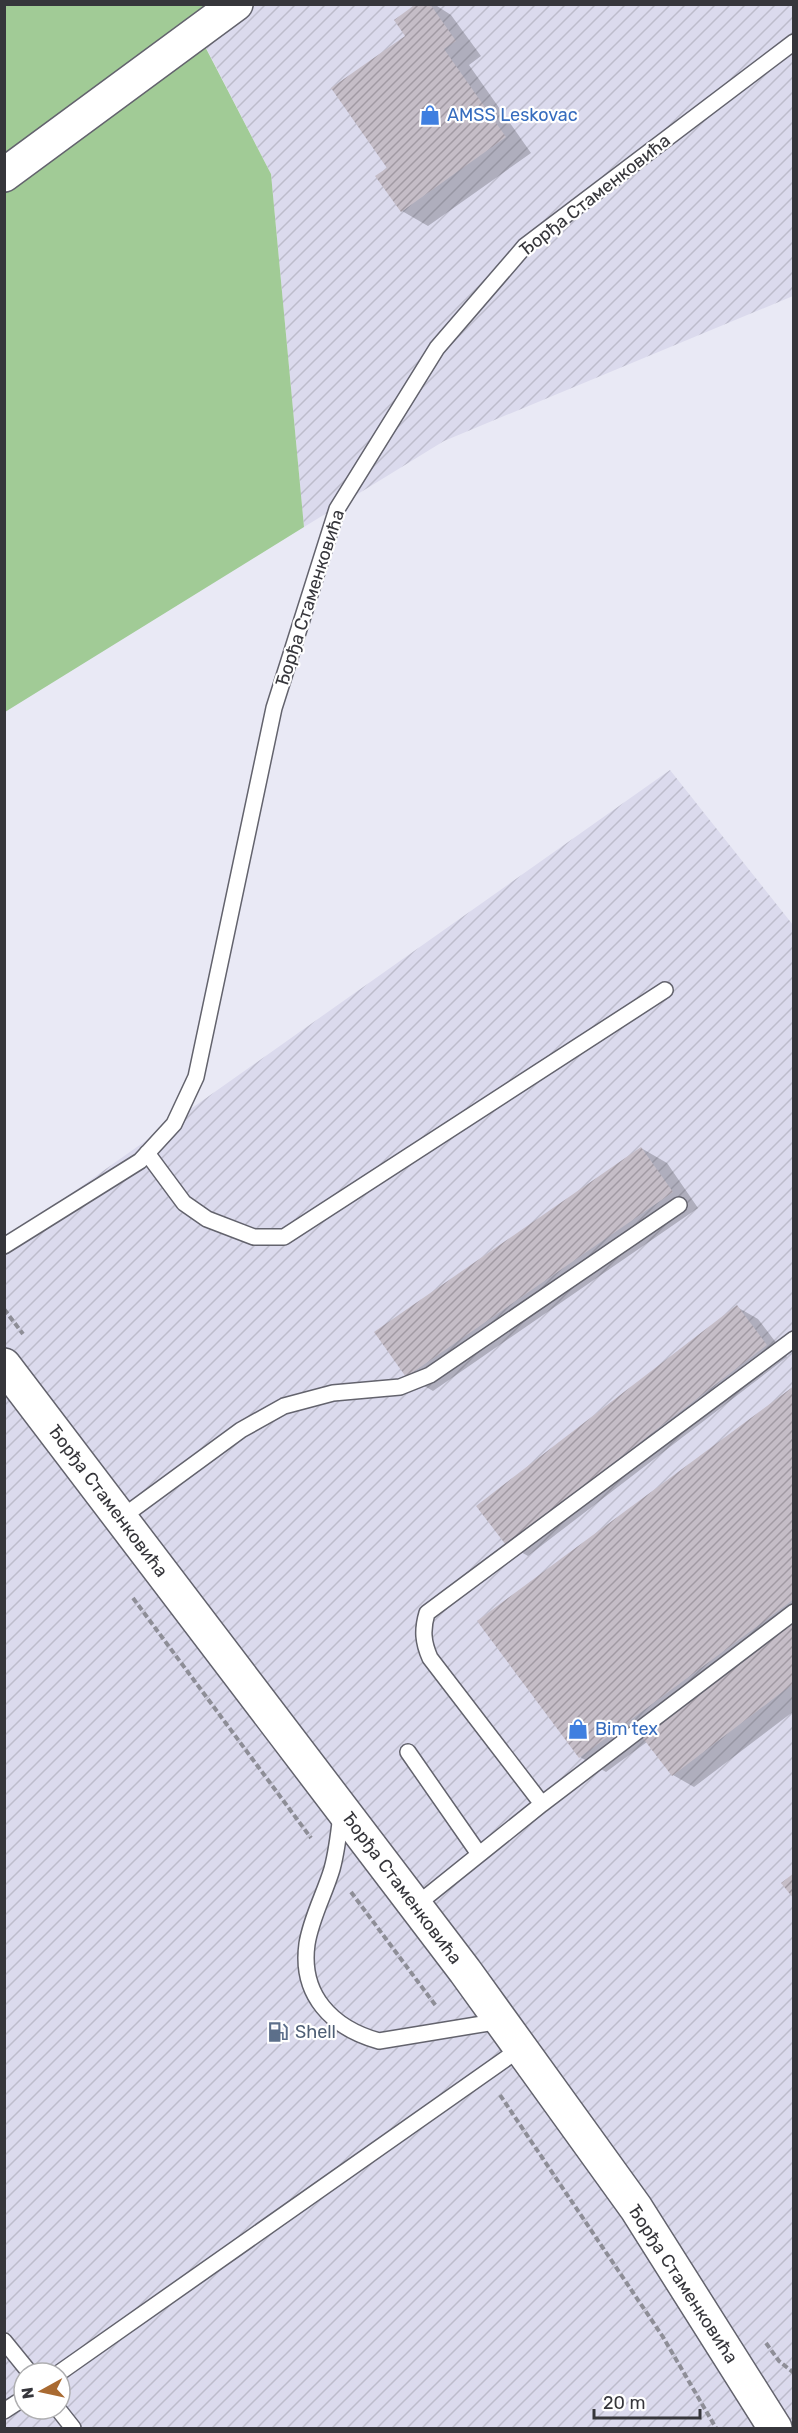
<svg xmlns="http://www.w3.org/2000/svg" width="798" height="2433" font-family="Rubik,sans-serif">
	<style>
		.industrial { fill: url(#industrial-furrows); fill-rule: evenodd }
		.green { fill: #a1cb96 }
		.shadow { fill: #0003 }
		.building { fill: url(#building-hatch) }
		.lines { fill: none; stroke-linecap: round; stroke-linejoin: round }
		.lane-casing { stroke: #63636d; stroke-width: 18 }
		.secondary-casing { stroke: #63636d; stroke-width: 36 }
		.path { stroke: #8e8e97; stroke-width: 4; stroke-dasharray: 6 3; stroke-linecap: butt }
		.lane { stroke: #fff; stroke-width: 15 }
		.secondary { stroke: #fff; stroke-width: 33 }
		.labels { text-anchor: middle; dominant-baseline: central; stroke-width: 4.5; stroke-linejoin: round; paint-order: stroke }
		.shop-label { font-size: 18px; fill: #366cbe; stroke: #fff; text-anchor: start }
		.street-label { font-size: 18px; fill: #36363b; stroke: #fff }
		.service-label { font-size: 18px; fill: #4e5e75; stroke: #fff; text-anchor: start }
	</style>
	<defs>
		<pattern id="industrial-furrows" width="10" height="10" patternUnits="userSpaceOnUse" patternTransform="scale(1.5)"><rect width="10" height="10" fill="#dbdaed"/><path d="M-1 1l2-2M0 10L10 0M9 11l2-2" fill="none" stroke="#bdbccc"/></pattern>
		<pattern id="building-hatch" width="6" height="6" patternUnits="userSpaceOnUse" patternTransform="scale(1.5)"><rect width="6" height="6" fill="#c5bdc7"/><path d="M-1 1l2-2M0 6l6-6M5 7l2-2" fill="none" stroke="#a19aa3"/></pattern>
	</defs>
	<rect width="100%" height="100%" fill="#e9e9f5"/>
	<!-- industrial -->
	<path class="industrial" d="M236,5H793V296L444,441L304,527L271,174L198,32Z
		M670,770L793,925V2428H5L4,1241ZM24,2373H60V2409H24Z"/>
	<!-- green -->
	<path class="green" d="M5,5H236L198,33L271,174L304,527L5,712Z"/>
	<!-- shadow -->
	<path class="shadow" d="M419,4H434L451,15L481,56L469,65L531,153L428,226L402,211L389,168L407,36Z
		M641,1148L667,1163L698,1208L433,1391L407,1376Z
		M737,1307L758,1319L787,1357L528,1556L507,1544Z
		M794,1388V1711L694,1787L673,1775L647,1742L606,1772L580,1757Z"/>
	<!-- building -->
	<path class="building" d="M416,4H430L456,41L444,49L506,137L401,212L375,176L387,168L331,88L405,36L394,20Z
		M641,1147L673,1192L406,1377L374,1332Z
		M737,1305L767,1345L506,1545L476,1506Z
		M794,1386V1599L579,1758L477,1621Z
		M794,1621V1683L672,1776L642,1737Z
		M794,1873V1899L781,1883Z"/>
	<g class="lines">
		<!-- lane casing -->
		<g class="lane-casing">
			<path id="lane" d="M147,1153L184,1203L207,1219L254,1237H284L665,990
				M4,1246L140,1161L174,1124L196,1077L274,708L337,509L437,348L525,246L794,42
				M121,1518L241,1430L284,1406L333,1393L400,1387L430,1375L679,1205
				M408,1752L479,1854
				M542,1804L430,1658C423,1642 422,1630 427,1613L794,1339
				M341,1814C339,1832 337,1851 332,1869C325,1893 311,1918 307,1944C300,1995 332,2028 379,2041L501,2021
				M415,1906L542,1804L794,1612
				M4,2341L30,2373
				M59,2373L521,2048
				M58,2409L73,2428
				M4,2411L24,2398"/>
		</g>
		<!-- secondary casing -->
		<g class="secondary-casing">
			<path id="secondary" d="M4,175L236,4
				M4,1365L465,1971L636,2208L775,2428"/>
		</g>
		<!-- path -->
		<path class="path" d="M4,1309L23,1334
			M133,1598L311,1838
			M351,1892L436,2006
			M500,2095L663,2337L716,2428
			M766,2343L779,2361L794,2373"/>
		<!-- lane -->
		<use href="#lane" class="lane"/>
		<!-- secondary -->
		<use href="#secondary" class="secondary"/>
	</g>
	<!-- icons -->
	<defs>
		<g id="shop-bare" transform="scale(1.62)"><path d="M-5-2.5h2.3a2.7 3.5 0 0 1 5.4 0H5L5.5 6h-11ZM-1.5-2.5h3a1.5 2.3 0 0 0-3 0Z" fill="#3f7fe0" stroke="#fff" stroke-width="2.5" paint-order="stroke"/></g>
		<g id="fuel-bare" transform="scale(1.62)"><path d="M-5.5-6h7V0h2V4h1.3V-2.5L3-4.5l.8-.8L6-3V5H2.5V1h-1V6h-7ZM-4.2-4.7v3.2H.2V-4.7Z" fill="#5c6f8a" stroke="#fff" stroke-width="2.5" paint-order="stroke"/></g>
	</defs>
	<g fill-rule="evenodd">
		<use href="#shop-bare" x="430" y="115"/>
		<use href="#shop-bare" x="578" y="1729"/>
		<use href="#fuel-bare" x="278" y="2032"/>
	</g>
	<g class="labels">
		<!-- shop labels -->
		<g class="shop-label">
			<text x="447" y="115">AMSS Leskovac</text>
			<text x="595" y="1729">Bim tex</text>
		</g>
		<!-- street labels -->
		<g class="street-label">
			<text transform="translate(595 195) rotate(-38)">Ђорђа Стаменковића</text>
			<text transform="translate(310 598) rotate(-72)">Ђорђа Стаменковића</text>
			<text transform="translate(108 1501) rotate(53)">Ђорђа Стаменковића</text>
			<text transform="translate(402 1888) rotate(53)">Ђорђа Стаменковића</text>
			<text transform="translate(683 2284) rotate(57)">Ђорђа Стаменковића</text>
		</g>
		<!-- service labels -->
		<g class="service-label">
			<text x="295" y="2032">Shell</text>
		</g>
	</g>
	<!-- border -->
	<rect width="798" height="2433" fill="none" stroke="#36363b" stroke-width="12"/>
	<!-- north arrow -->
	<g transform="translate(42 2391) rotate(262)"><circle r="28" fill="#ffffff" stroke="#afafb1" stroke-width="1.5"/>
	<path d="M0-4.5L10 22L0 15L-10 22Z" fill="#a96a31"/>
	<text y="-9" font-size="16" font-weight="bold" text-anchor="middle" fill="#36363b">N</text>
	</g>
	<!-- scale -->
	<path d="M594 2409v9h106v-9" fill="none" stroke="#36363b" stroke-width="3"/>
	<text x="603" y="2409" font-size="18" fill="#36363b" stroke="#ffffff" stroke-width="4.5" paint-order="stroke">20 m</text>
</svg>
